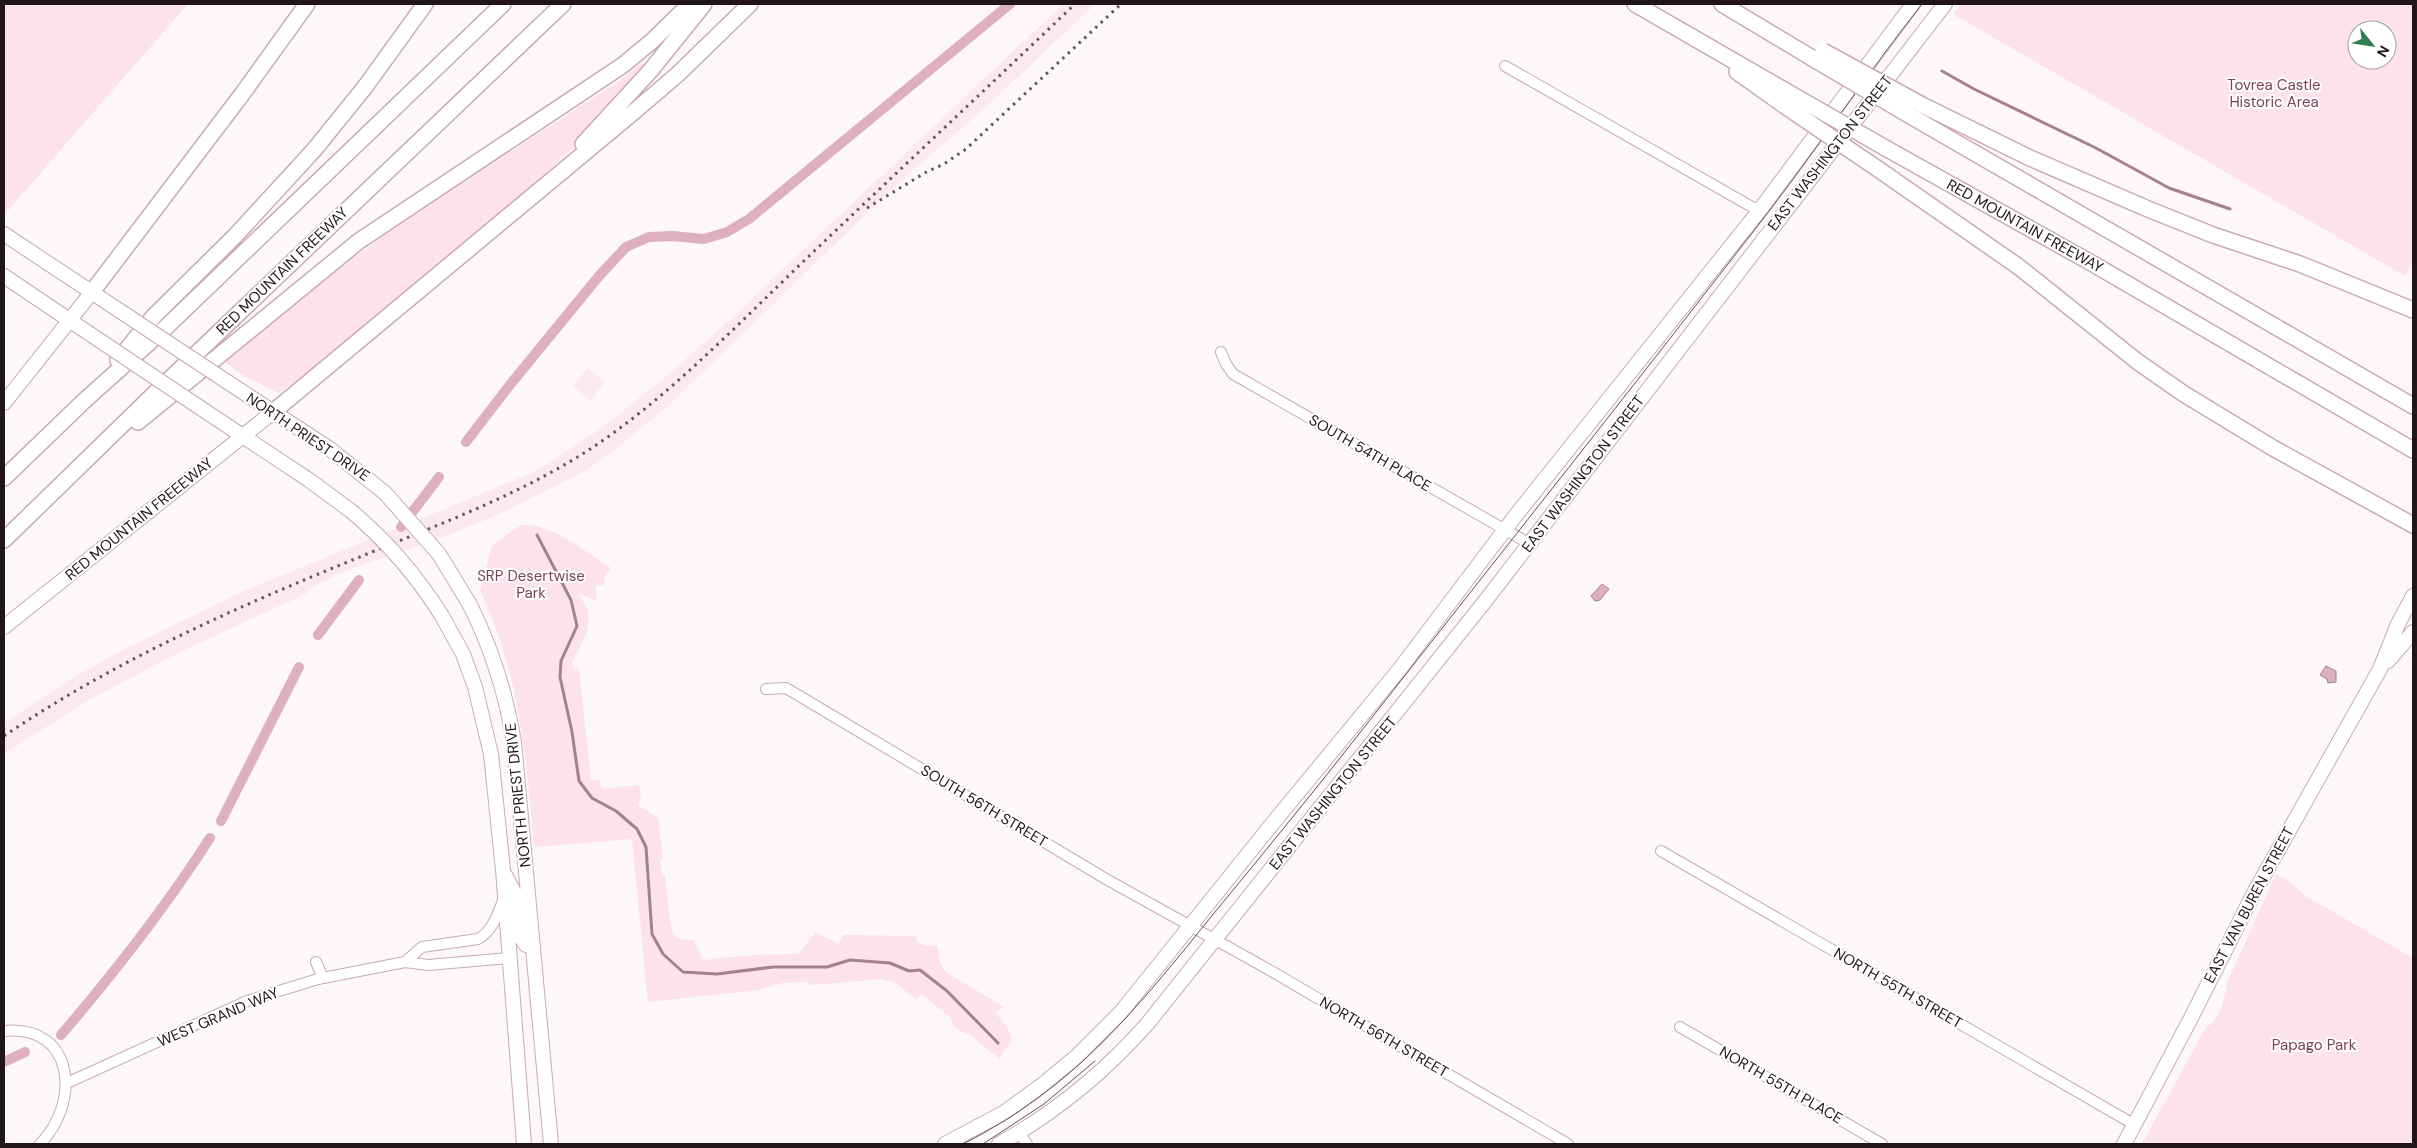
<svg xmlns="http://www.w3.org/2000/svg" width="2417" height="1148" font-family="'DM Sans',sans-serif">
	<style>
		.built { fill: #fbe9ef }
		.green { fill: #fde1eb; fill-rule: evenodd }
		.water { fill: #ddafc0; stroke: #a5818e }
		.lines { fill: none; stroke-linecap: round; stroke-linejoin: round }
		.stream { stroke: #a5818e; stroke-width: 3 }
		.canal { stroke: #ddafc0; stroke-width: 10 }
		.minor-casing { stroke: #caa9b5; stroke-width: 12 }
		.major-casing { stroke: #caa9b5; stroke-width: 16 }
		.highway-casing { stroke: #caa9b5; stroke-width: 18 }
		.minor { stroke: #fff; stroke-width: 10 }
		.major { stroke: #fff; stroke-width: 14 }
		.highway { stroke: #fff; stroke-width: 15 }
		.tram { stroke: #61565a; stroke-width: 1 }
		.rail { stroke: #61565a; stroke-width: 3; stroke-dasharray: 2.5 5; stroke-linecap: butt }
		.major-bridge-casing { stroke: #caa9b5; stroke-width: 16; stroke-linecap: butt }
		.highway-bridge-casing { stroke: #caa9b5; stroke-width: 18; stroke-linecap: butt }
		.major-bridge { stroke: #fff; stroke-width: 14 }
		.highway-bridge { stroke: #fff; stroke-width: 15 }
		.labels { text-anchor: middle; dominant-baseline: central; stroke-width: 4; stroke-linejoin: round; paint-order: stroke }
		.park-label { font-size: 15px; fill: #7b4058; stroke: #fff }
		.street-label { font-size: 15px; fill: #211519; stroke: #fff }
	</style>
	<rect width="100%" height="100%" fill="#fef7f9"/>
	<!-- built -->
	<path class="built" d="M1063,4H1095L985,108L896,185L668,406L617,448L587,470L504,512L449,535L340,573L307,590L308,593L178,653L82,704L4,754V723L69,680L122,650L246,590L537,471L600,429L667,376L724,325Z
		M588,368L605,382L590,401L573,386Z"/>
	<!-- green -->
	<path class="green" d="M4,4H188L4,215Z
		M1961,4H2413V262L2405,276L1953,14ZM2357,30H2387V60H2357Z
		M642,63L648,67L597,126L537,181L314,369L278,393L241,374L225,362L328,277L384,235L617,82Z
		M521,525C554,524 584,551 611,568L605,576L604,585H596L597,601L579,594C581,599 585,604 587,608C593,627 581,646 572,661L573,669L579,668L591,780H599L602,789L639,785L641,797L638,805L658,818L663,860L660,861L662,875H665L670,922L672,931L678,939L693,940L704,960C736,956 766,954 798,954L816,932L838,944L844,935L915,936C919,947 927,946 937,945L940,963L946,972L1004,1007L995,1013C1001,1019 1014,1033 1011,1042C1007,1050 1002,1049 1000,1060L969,1034L960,1031L954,1026L950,1017L921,994L916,1000L896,983L881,979L812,985L807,982L782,983L759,990L648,1002L632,839L534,847C526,758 520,673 480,591L492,545Z
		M2276,874L2291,882L2304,895L2413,958V1144H2142L2206,1027C2220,1021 2225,997 2227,983Z"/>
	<!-- water -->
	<path class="water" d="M1602,584L1609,589L1600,600L1595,601L1591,596Z
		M2326,666L2336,671V682L2328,683L2327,679L2320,675Z"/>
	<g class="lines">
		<!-- stream -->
		<path class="stream" d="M1942,71L1974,89L2096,148L2169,188L2230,209
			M537,535L571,600L577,626L561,661L560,677L572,732L579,781L592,798L616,811L637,829L646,847L652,934L663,954L683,972L717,974L773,967H827L850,960L890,963L909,971L920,970L947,991L998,1043"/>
		<!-- canal -->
		<path class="canal" d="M466,442L509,386L599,276L626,247L649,237L672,236L704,239L727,232L749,219L1010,4
			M401,527L439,477
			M318,635L359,580
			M221,821L299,667
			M61,1035C115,972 165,908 210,838
			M4,1062L25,1052"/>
		<!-- minor casing -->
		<g class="minor-casing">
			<path id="minor" d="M1505,66L1759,211
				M1221,352L1226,364L1233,374L1530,544
				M766,689L786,688L1106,879L1266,968L1568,1144
				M1661,851L2135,1125
				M316,962L323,978
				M405,962L422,947L478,939C493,931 498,913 504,898
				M1680,1027L1882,1144
				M4,1031C75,1024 81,1103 40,1144
				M67,1083L247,1001L318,979L405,962L428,965L509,958
				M1019,1133L1027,1144"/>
		</g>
		<!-- major casing -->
		<g class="major-casing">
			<path id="major" d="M4,234L120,311
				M4,276L93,336
				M229,383L330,449L385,493
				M4,403L92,292
				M202,409L309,480L351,511
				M470,605C492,649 506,694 514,742L551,1144
				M442,616L463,654L475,687L491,754L503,870L524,1144
				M4,627L273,412
				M2388,661L2413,632
				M505,875L514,892L518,933L526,945L533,946
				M945,1144L1005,1112L1042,1085L1076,1057L1121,1012L1277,818L1399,670L1516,515L1759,211L1913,4
				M999,1144C1056,1112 1105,1072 1148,1023L1486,600L1945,4
				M2124,1144L2191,1018L2255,891L2380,669L2398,624L2413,596"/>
		</g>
		<!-- highway casing -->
		<g class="highway-casing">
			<path id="highway" d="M1635,4L1791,94
				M1722,4L1817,61
				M1737,72L1785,106
				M1922,105L2030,158L2148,209L2213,235L2300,264L2413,310
				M1914,118L2413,406
				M583,144L651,70L704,4
				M1889,150L2088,261L2413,450
				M1878,169L2019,267L2138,362L2184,394L2273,448L2413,525
				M92,292L243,93L307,4
				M118,360L154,316L235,236L314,150L365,87L425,4
				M273,412L636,110L678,74L750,4
				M138,422L359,241L623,65L652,41L690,4
				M4,478L85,400L161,332L503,4
				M4,540L154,394L563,4"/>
		</g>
		<!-- minor -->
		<use href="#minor" class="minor"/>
		<!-- major -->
		<use href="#major" class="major"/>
		<!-- highway -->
		<use href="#highway" class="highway"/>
		<!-- tram -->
		<path class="tram" d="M963,1144C1076,1087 1137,1008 1215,912C1266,850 1317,788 1366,725C1501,553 1637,382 1770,210C1822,142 1869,71 1922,4
			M983,1144L1044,1104L1095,1061"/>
		<!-- rail -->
		<path class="rail" d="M867,208L928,171L944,164L966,149L1121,4
			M4,736C111,663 230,610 350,561C429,528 511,499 584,453C664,402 738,324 807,258C896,173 986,89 1075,4"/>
		<!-- major-bridge casing -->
		<g class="major-bridge-casing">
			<path id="major-bridge" d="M120,311L229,383
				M93,336L202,409
				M385,493L439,554L470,605
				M351,511C388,542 417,576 442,616"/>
		</g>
		<!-- highway-bridge casing -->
		<g class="highway-bridge-casing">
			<path id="highway-bridge" d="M1823,51L1922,105
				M1817,61L1914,118
				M1791,94L1889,150
				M1785,106L1878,169"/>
		</g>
		<!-- major-bridge -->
		<use href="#major-bridge" class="major-bridge"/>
		<!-- highway-bridge -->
		<use href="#highway-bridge" class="highway-bridge"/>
	</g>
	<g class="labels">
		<!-- park labels -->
		<g class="park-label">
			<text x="2274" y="85">Tovrea Castle<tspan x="2274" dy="17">Historic Area</tspan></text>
			<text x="531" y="576">SRP Desertwise<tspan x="531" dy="17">Park</tspan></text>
			<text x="2314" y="1045">Papago Park</text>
		</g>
		<!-- street labels -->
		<g class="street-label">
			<text transform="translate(1830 153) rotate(-52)">EAST WASHINGTON STREET</text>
			<text transform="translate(2025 226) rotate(29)">RED MOUNTAIN FREEWAY</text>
			<text transform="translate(282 271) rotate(-44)">RED MOUNTAIN FREEWAY</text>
			<text transform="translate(308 437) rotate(34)">NORTH PRIEST DRIVE</text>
			<text transform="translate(1370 453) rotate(30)">SOUTH 54TH PLACE</text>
			<text transform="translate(1583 474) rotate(-53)">EAST WASHINGTON STREET</text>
			<text transform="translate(139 519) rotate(-39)">RED MOUNTAIN FREEEWAY</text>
			<text transform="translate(1333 793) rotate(-51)">EAST WASHINGTON STREET</text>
			<text transform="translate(518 795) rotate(-96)">NORTH PRIEST DRIVE</text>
			<text transform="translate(984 806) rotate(31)">SOUTH 56TH STREET</text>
			<text transform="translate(2249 905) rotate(-62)">EAST VAN BUREN STREET</text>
			<text transform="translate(1898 988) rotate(30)">NORTH 55TH STREET</text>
			<text transform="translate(218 1017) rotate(-23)">WEST GRAND WAY</text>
			<text transform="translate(1384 1037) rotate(30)">NORTH 56TH STREET</text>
			<text transform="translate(1781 1085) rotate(30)">NORTH 55TH PLACE</text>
		</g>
	</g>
	<!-- border -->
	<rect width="2417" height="1148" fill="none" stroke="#211519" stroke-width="10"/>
	<!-- north arrow -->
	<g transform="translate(2372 45) rotate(120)"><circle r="24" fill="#ffffff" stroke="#a6a1a3"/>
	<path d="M0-4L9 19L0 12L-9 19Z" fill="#2b8053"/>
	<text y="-8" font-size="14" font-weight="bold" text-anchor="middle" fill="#211519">N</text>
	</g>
</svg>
